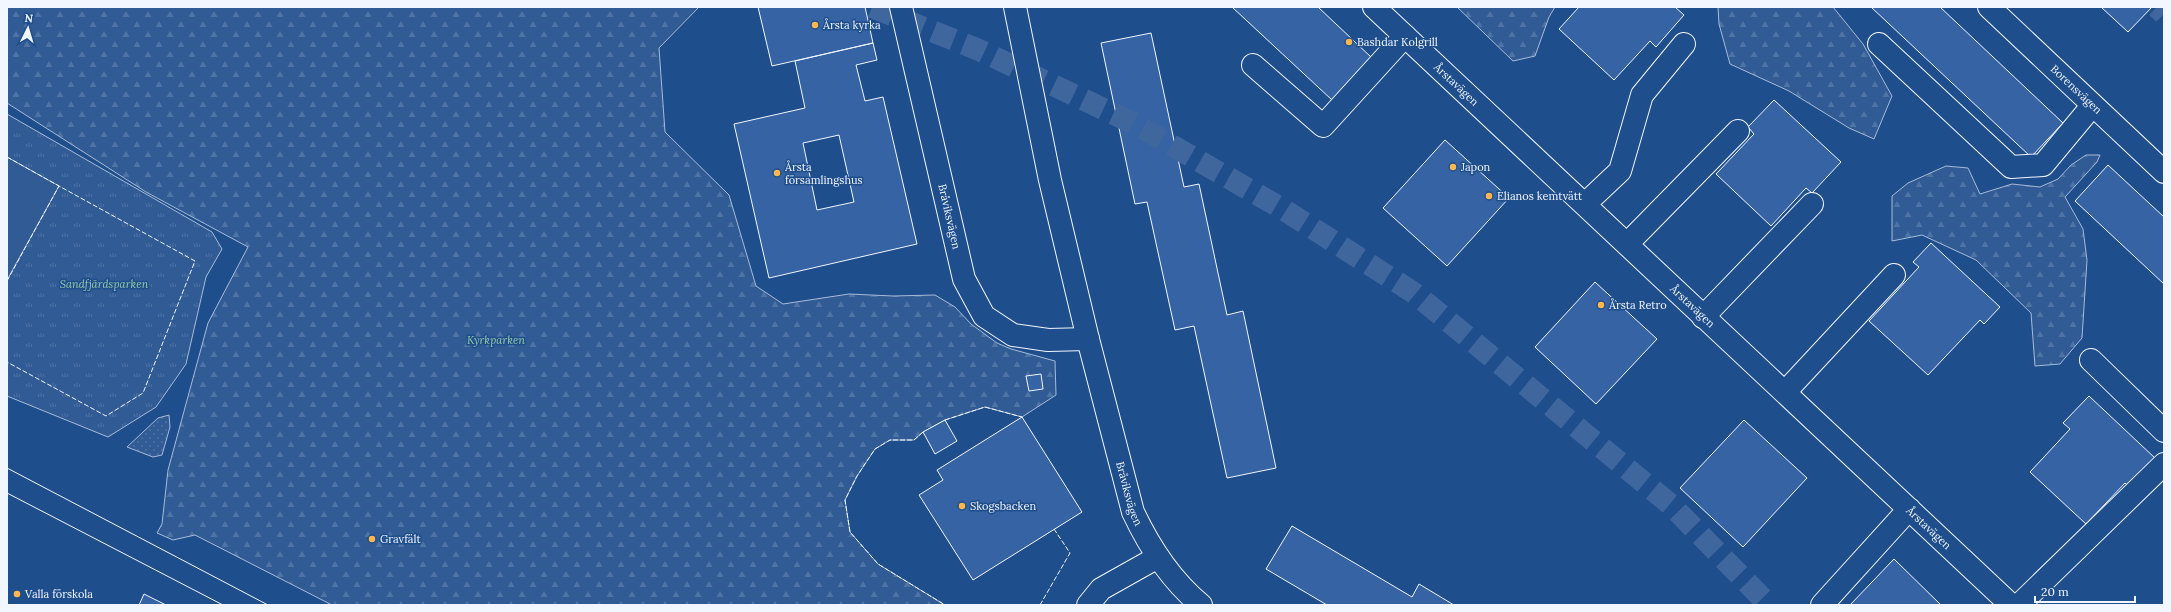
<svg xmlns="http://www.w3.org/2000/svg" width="2171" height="612" font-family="Lora,serif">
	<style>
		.grass { fill: url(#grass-dots); stroke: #a8bbd7 }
		.forest { fill: url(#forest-firs); stroke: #a8bbd7 }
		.park { fill: url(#park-tufts); stroke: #a8bbd7 }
		.pitch { fill: #305b95; stroke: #a8bbd7 }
		.building { fill: #3563a3; stroke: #f2f6ff; fill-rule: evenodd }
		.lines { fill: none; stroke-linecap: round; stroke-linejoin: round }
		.highway-tunnel { stroke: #3f679d; stroke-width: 22; stroke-dasharray: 22 11; stroke-linecap: butt }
		.minor-casing { stroke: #f2f6ff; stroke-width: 24 }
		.minor { stroke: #1f4e8c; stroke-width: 22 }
		.tram { stroke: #f2f6ff; stroke-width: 1 }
		.fence { stroke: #f2f6ff; stroke-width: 1; stroke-dasharray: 5 2; stroke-linecap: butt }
		.poi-dot { fill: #ffb74d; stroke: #1f4e8c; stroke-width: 1.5 }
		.labels { text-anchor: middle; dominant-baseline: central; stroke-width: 3; stroke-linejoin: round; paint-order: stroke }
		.poi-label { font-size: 11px; fill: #f2f6ff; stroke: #1f4e8c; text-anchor: start }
		.street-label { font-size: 11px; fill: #f2f6ff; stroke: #1f4e8c }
		.park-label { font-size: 11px; font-style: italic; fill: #97c8a6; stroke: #1f4e8c }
	</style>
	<defs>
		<pattern id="grass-dots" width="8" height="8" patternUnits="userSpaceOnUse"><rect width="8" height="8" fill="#305b95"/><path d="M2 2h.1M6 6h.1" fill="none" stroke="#4e73a5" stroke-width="1.8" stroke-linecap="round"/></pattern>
		<pattern id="forest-firs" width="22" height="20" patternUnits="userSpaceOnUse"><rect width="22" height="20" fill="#305b95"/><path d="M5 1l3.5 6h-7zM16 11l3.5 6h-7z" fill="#4e73a5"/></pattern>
		<pattern id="park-tufts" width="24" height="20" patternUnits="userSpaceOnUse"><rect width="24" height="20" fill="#305b95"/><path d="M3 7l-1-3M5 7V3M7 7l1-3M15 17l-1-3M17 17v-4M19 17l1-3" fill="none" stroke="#4e73a5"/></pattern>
	</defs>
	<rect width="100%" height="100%" fill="#1f4e8c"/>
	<!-- grass -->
	<path class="grass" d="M169,415L170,427L162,455L153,457L127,447L158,418Z"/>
	<!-- forest -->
	<path class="forest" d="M7,7H699L659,48L665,132L729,195L756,286L783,304L849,294L893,296L935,295L955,307L971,324L997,343L1011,349L1055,361L1056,395L1022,417L985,407L945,420L923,432L914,440H890L875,449L857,476L845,500L850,532L878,564L945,605H332L195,535L173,540L157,533L162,524L168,470L208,323L248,247L146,192L7,103Z
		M1457,7H1555L1549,17L1535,56L1513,61Z
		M1718,7H1833L1863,44L1892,96L1874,139L1849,128L1789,91L1730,64L1719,24Z
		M2086,155H2100L2097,162L2065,197L2083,229L2087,260L2082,338L2060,364L2035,366L2031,313L1976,260L1922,235L1892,241V196L1908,183L1946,166L1968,168L1980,194L2012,184L2040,187L2058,179L2071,165Z"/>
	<!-- park -->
	<path class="park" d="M7,114L212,232L222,249L206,277L186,364L156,407L108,437L7,396Z"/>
	<!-- pitch -->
	<path class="pitch" d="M7,157L59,186L7,280Z"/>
	<!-- building -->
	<path class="building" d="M758,7H865L873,43L772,66Z
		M1232,7H1318L1372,58L1332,100Z
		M1579,7H1675L1684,15L1656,47L1650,41L1614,80L1559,29Z
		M1871,7H1940L2063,123L2031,157Z
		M2101,7H2152L2128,32Z
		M1151,33L1184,187L1199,184L1227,315L1243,311L1276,468L1227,478L1194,326L1175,330L1147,202L1135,204L1101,43Z
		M873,43L877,60L856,65L865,101L883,97L917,244L769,278L734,124L805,108L795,61ZM839,135L854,202L817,210L803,143Z
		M1774,100L1841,162L1812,193L1806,188L1771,226L1716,174L1754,134L1748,127Z
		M1445,140L1509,198L1447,266L1383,208Z
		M2108,165L2164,217V284L2075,201Z
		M1931,243L2000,307L1984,324L1980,320L1928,375L1869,321L1919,267L1913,262Z
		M1595,282L1657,339L1596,404L1535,347Z
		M1041,374L1043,389L1029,391L1026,376Z
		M2089,396L2156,459L2130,488L2125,483L2086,524L2030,472L2070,429L2063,423Z
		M1022,417L1082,512L973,580L919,495L943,480L937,470Z
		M945,420L957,441L935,454L923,432Z
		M1744,420L1807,478L1743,547L1680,488Z
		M1292,526L1412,597L1419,584L1454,605H1327L1266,569Z
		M1894,559L1941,605H1850Z
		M144,594L166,605H139Z"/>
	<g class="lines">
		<!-- highway-tunnel -->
		<path class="highway-tunnel" d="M872,7L979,50L1133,123L1281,208L1414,293L1671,505L1769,605
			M2157,7L2164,14"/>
		<!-- minor casing -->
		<g class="minor-casing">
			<g id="minor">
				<path id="s1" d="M901,7L964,279L984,316L1013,335L1048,340L1088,339"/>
				<path id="s2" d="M1015,7L1050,180L1088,339L1133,512C1149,546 1172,581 1201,605"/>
				<path id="s3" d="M1374,7L2011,605"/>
				<path id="s4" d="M1989,7L2164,172"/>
				<path d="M1879,44L2011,167L2043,165L2092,106"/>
				<path d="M1253,65L1323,126L1405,36"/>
				<path d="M1585,204L1620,171L1642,95L1684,44"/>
				<path d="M1627,244L1738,131"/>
				<path d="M1703,317L1812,204"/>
				<path d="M2091,360L2164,431"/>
				<path d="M1785,392L1894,275"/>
				<path d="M1088,605L1101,589L1158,557"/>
				<path d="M1822,605L1909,509"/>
				<path d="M2019,605L2164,464"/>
			</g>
		</g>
		<!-- minor -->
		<use href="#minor" class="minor"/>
		<!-- tram -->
		<path class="tram" d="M7,468L268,605
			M7,493L223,605"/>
		<!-- fence -->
		<path class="fence" d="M7,157L59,186
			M7,281L59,186L195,261L143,393L106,416L7,362
			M945,420L985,407L1022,417
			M923,432L914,440H890L875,449L857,476L845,500L850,532L878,564L945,605
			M1040,605L1070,553L1054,529"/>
	</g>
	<!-- markers -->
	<g class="poi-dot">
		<circle cx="815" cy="25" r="4"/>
		<circle cx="1349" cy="42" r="4"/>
		<circle cx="1453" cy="167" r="4"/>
		<circle cx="777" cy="173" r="4"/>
		<circle cx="1489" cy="196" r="4"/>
		<circle cx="1601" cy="305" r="4"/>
		<circle cx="962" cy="506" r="4"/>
		<circle cx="372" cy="539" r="4"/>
		<circle cx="17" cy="594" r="4"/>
	</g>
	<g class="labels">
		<!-- poi labels -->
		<g class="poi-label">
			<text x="823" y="25">Årsta kyrka</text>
			<text x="1357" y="42">Bashdar Kolgrill</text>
			<text x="785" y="167">Årsta<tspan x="785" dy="13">församlingshus</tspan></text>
			<text x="1461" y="167">Japon</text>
			<text x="1497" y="196">Elianos kemtvätt</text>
			<text x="1609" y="305">Årsta Retro</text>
			<text x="970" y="506">Skogsbacken</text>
			<text x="380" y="539">Gravfält</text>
			<text x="25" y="594">Valla förskola</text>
		</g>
		<!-- street labels -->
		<g class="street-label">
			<text stroke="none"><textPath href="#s3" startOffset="113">Årstavägen</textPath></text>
			<text stroke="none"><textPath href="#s4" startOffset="120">Borensvägen</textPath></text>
			<text stroke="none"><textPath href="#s1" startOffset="215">Bråviksvägen</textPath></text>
			<text stroke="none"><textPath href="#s3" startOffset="437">Årstavägen</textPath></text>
			<text stroke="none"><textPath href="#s2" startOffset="500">Bråviksvägen</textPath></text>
			<text stroke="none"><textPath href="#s3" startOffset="761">Årstavägen</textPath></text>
		</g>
		<!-- park labels -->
		<g class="park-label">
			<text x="104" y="284">Sandfjärdsparken</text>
			<text x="496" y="340">Kyrkparken</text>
		</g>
	</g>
	<!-- border -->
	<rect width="2171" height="612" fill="none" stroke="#f2f6ff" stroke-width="16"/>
	<!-- north arrow -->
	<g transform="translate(28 28) rotate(5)" stroke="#1f4e8c" stroke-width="3" paint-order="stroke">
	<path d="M0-3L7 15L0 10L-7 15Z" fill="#f2f6ff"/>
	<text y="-6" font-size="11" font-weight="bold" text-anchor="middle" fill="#f2f6ff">N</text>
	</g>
	<!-- scale -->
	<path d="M2035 596v6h100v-6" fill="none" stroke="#f2f6ff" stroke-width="2"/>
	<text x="2041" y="596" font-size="12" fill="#f2f6ff" stroke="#1f4e8c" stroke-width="3" paint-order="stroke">20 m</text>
</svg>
